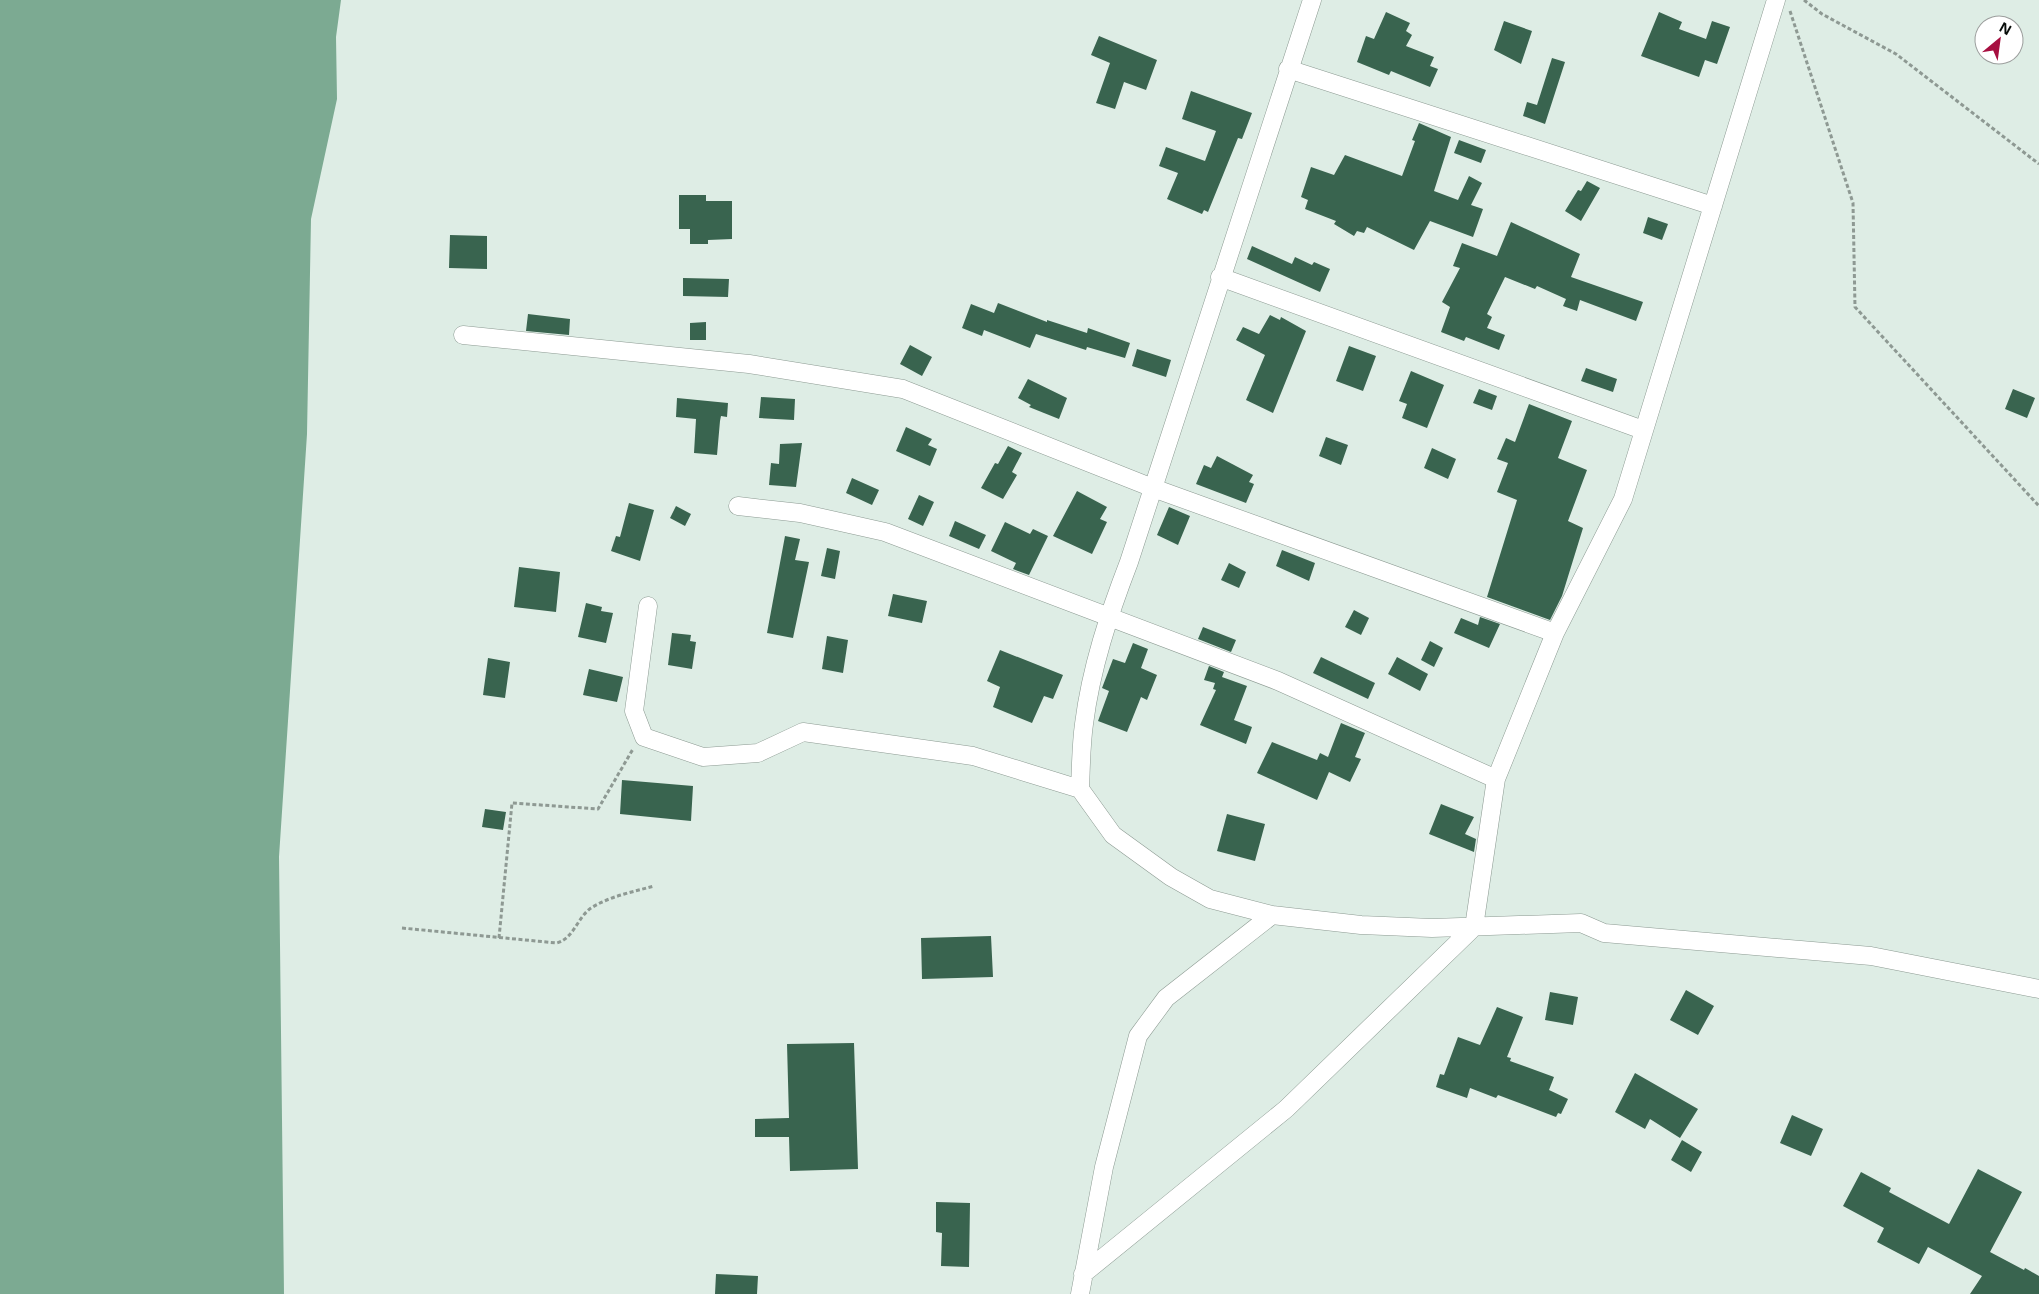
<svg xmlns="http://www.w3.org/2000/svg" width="2039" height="1294" viewBox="0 0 2039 1294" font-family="'Open Sans',sans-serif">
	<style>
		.water { fill: #7caa92 }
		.building { fill: #39644f }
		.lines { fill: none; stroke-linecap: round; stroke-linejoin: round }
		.minor-casing { stroke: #8c9a92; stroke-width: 19 }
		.path { stroke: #8e9993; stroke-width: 3; stroke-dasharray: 4 2.5; stroke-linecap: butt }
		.minor { stroke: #fff; stroke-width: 18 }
	</style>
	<rect width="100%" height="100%" fill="#deede5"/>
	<path class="water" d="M0,0H341L336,37L337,99L311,219L307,434L279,857L284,1294H0Z"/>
	<path class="building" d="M1386,12L1410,23L1406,31L1412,35L1406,46L1434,57L1430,66L1438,69L1430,87L1391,71L1389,75L1357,62L1366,36L1374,39Z
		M1659,12L1682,22L1679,29L1706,39L1712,21L1730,27L1717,64L1705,60L1699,77L1641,56Z
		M1504,21L1532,31L1521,64L1494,50Z
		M1099,36L1157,60L1146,90L1124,82L1115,109L1096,103L1110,63L1091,55Z
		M1552,58L1565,62L1545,124L1523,116L1527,102L1537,105Z
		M1191,91L1252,113L1242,139L1238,138L1208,212L1204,210L1202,214L1167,199L1178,173L1159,166L1166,147L1205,161L1216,131L1182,119Z
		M1419,123L1451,137L1434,191L1458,200L1469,176L1482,183L1471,205L1483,209L1473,237L1430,221L1414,250L1367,227L1364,233L1357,231L1354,236L1334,224L1336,221L1305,209L1308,200L1301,197L1311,167L1334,175L1345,155L1402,176L1415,141L1412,140Z
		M1459,140L1486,150L1481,163L1454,153Z
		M1587,181L1600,188L1581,221L1565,211L1578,190L1581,191Z
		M679,195H706V201H732V239L708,240V244H690V229H679Z
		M1648,217L1668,224L1662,240L1643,233Z
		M1511,222L1580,254L1571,277L1643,302L1636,321L1580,300L1577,311L1563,306L1566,299L1537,286L1535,289L1505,277L1487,314L1492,317L1487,328L1505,335L1499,350L1466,337L1464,341L1441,332L1450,307L1442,302L1460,268L1453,266L1462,243L1497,256Z
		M450,235L487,236V269L449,268Z
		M1252,246L1292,264L1295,257L1312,265L1314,262L1330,269L1320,292L1247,259Z
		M683,278L729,279L728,297L683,296Z
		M998,303L1047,322V320L1087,333L1088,328L1130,343L1125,358L1087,347L1086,350L1036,334L1030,348L984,330L982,336L962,328L971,304L994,313Z
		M528,314L570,319L569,335L526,331Z
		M1270,315L1280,320L1281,317L1306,331L1273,413L1246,400L1265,355L1236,340L1243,327L1259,334Z
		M706,322V340H690V323Z
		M910,345L932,357L922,376L900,364Z
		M1349,346L1376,356L1363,391L1336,381Z
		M1137,349L1171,360L1166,377L1132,366Z
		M1586,368L1617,379L1613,392L1581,381Z
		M1411,371L1444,385L1427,428L1402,418L1407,404L1399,401Z
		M1028,379L1067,398L1059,419L1029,407L1031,405L1018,398Z
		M1479,389L1497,396L1492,410L1473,403Z
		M2013,389L2035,398L2027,418L2005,409Z
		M761,397L795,399L794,420L759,418Z
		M677,398L728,403L727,417L721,416L720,421L717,455L694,453L696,419L676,417Z
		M1529,404L1572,421L1558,458L1587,470L1568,521L1583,528L1562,596L1550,620L1487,597L1517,500L1497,492L1508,463L1497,459L1506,438L1515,442Z
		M906,427L932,439L928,445L937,449L930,466L896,451Z
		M1326,437L1348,445L1341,465L1319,456Z
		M802,443L796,487L769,485L771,463L779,464L780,444Z
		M1008,446L1022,453L1012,472L1017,475L1003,499L981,488L995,463L998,464Z
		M1432,448L1456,459L1448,479L1424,468Z
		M1217,456L1253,475L1249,482L1254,484L1246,503L1196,484L1204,465L1211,468Z
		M852,478L879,490L872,505L846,493Z
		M1077,491L1107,507L1100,519L1107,522L1092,554L1053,536Z
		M919,495L934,502L923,526L908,519Z
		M629,503L654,510L640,561L611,551L616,536L620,537Z
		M676,506L691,514L685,526L670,518Z
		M1169,507L1190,516L1178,545L1157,535Z
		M955,521L986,535L979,549L949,536Z
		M1005,522L1030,534L1033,529L1048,536L1029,575L1013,569L1016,563L991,551Z
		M785,536L800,539L795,560L809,562L793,638L767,633Z
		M827,548L840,551L835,579L821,576Z
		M1282,550L1315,563L1309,581L1276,566Z
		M1229,563L1246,572L1239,588L1221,580Z
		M519,567L560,572L556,612L514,607Z
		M893,594L927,601L922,623L888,616Z
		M586,603L602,607L601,611L613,613L606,643L578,637Z
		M1354,610L1369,618L1361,635L1345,627Z
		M1480,617L1500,624L1489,648L1454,633L1461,618L1478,625Z
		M1203,627L1236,640L1231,652L1198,639Z
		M672,633L691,635L690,641L696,642L692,669L668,665Z
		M827,636L848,640L843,673L822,669Z
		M1430,641L1443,648L1434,667L1421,660Z
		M1133,643L1148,649L1141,668L1157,675L1147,700L1141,697L1127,732L1098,721L1109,691L1102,688L1113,659L1125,663Z
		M1000,650L1063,675L1053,699L1044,696L1032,723L993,707L1000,687L987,681Z
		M1321,657L1375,683L1368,699L1313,673Z
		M1397,657L1428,674L1420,691L1388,674Z
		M488,658L510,662L505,698L483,695Z
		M1209,666L1224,672L1222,677L1247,686L1234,720L1252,727L1246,744L1200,725L1216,690L1213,689L1215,683L1204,680Z
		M589,669L623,677L617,702L583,695Z
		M1341,723L1365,733L1355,757L1361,759L1350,782L1329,772L1317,800L1257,773L1272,742L1317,760L1320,753L1328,757Z
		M622,780L693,786L691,821L620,814Z
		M1441,804L1474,817L1465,834L1476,839L1474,852L1429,834Z
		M485,809L506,812L503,830L482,827Z
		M1227,814L1265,824L1255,861L1217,851Z
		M991,936L993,977L922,979L921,938Z
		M1686,990L1714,1006L1698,1035L1670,1020Z
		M1550,992L1578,997L1573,1025L1545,1020Z
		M1497,1007L1523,1017L1507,1057L1511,1058L1510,1061L1554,1077L1549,1090L1568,1099L1561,1114L1558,1113L1556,1117L1498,1095L1496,1098L1470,1088L1467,1098L1436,1087L1440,1074L1444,1075L1458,1037L1480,1045Z
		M854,1043L858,1169L790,1171L789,1137H755V1119L789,1118L787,1044Z
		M1635,1073L1698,1109L1680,1138L1650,1119L1645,1129L1615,1112Z
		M1792,1115L1823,1129L1811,1156L1780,1143Z
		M1682,1140L1702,1152L1691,1172L1671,1160Z
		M1978,1169L2022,1192L1990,1252L2024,1270L2025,1268L2039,1276V1294H1970L1982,1276L1928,1247L1919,1264L1877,1242L1884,1228L1843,1206L1861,1172L1891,1188L1889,1192L1949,1224Z
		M936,1202L970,1203L969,1267L941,1266L942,1233L936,1232Z
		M716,1274L758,1276L757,1294H715Z"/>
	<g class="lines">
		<g class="minor-casing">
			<path id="minor" d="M1288,69L1713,206
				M1220,277L1643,430
				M463,335L749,364L903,389L1153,488L1555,633
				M738,506L800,513L885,532L1278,681L1496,779
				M648,606L634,711L644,737L703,757L758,753L803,732L973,756L1080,789L1113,835L1171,877L1210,899L1272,915L1361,925L1432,928L1581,923L1604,933L1871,956L2039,989
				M1080,789C1081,767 1081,745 1084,724C1091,668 1109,614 1129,562L1312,0
				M1083,1274L1286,1109L1474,927L1496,779L1555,633L1623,499L1776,0
				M1080,1294L1104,1167L1138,1036L1166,998L1272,915"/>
		</g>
		<path class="path" d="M1804,0L1822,14L1896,54L2039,164
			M1790,11L1853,203L1855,307L2039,506
			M402,928L557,943C574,938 577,918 591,908C610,896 633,892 654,886
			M499,938L512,803L598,809L633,749"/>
		<use href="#minor" class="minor"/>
	</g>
	<g transform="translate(1999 40) rotate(29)"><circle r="24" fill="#ffffff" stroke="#9c9e9d"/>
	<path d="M0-4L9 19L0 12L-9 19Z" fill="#a70f40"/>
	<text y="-8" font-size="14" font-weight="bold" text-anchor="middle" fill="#080d0a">N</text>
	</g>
</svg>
